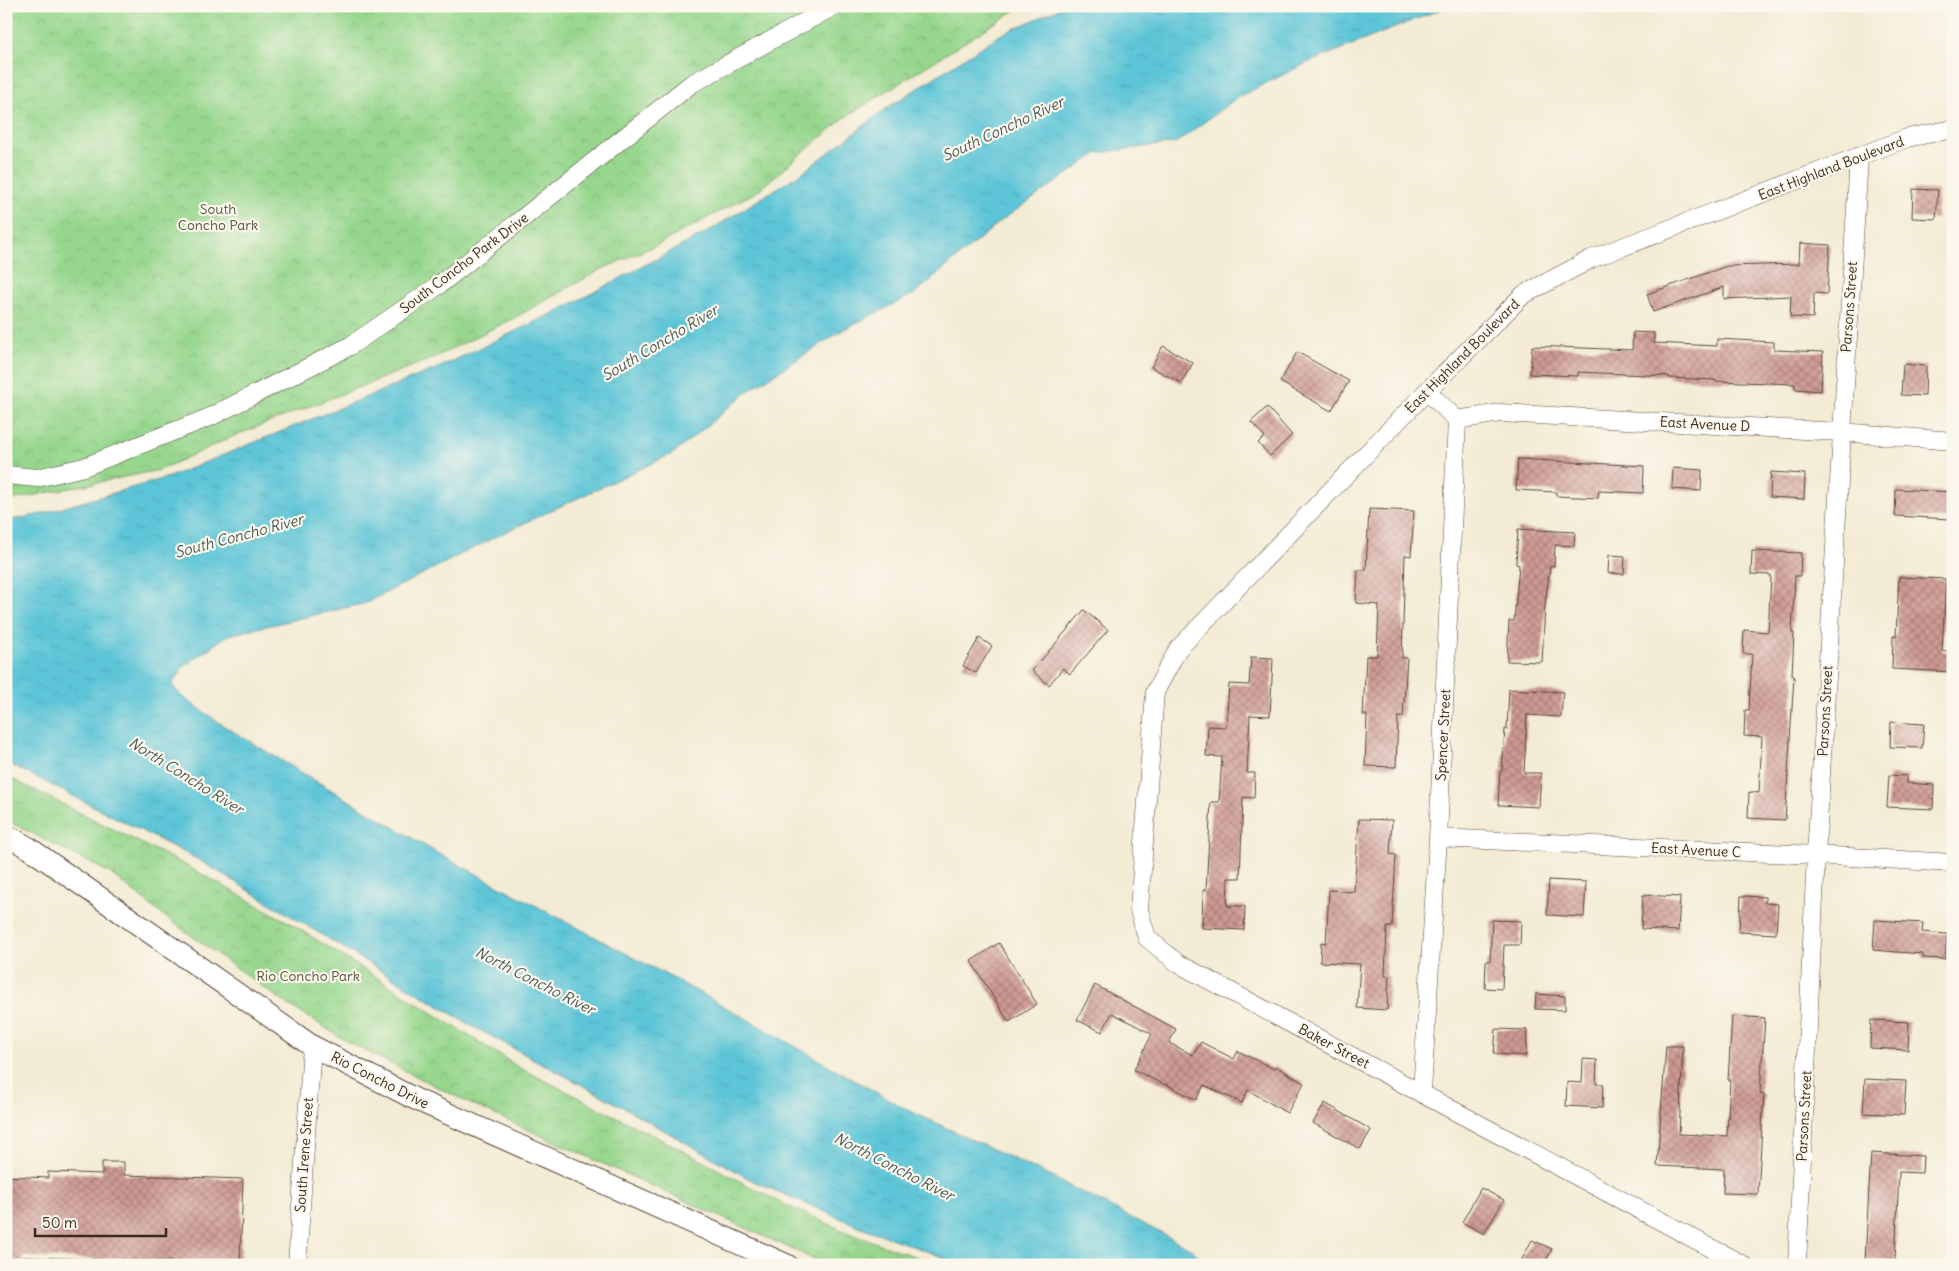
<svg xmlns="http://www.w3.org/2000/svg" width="1959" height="1271" viewBox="0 0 1959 1271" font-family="Delius,sans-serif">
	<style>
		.park { fill: url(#park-crowns); stroke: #688056 }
		.water { fill: url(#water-ripples); stroke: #4b787a }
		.building { fill: url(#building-cross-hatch) }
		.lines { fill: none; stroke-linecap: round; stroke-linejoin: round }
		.minor-casing { stroke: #574739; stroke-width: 19 }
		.tertiary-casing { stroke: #574739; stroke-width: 23 }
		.minor { stroke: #fff; stroke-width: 18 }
		.tertiary { stroke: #fff; stroke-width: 21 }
		.labels { text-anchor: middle; stroke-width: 4.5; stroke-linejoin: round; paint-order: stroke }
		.street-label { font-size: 14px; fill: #3b2a1e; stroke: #fbf7ec }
		.park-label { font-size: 14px; fill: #52553a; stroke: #fbf7ec }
		.water-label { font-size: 15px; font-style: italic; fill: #455856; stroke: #fbf7ec }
	</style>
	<defs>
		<pattern id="park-crowns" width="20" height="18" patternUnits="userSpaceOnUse" patternTransform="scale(1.25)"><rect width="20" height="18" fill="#96d78d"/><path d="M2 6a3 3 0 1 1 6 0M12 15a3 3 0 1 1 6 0" fill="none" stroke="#82b979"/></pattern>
		<pattern id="water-ripples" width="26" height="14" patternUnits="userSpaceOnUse" patternTransform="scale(1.25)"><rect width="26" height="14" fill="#5bc5d7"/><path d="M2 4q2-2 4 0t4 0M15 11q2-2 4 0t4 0" fill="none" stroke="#50a9b8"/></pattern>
		<pattern id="building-cross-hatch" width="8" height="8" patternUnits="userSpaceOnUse" patternTransform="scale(1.25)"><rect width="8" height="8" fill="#cf9a94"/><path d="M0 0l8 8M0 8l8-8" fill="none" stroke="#a97e78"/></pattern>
	</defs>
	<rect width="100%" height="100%" fill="#fbf7ec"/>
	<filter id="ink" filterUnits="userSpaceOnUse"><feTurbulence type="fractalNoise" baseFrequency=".02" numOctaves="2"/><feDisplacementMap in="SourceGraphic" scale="10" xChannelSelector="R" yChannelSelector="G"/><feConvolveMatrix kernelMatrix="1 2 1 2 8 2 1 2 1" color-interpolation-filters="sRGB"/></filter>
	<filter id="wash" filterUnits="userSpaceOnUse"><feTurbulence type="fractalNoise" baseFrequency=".0096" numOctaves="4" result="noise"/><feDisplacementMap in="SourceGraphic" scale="20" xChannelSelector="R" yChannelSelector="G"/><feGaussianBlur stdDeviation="1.12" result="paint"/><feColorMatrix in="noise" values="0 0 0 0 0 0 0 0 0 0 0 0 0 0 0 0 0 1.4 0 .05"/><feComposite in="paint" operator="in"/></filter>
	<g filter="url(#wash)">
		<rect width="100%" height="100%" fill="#f3ebd4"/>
		<path class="park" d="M6,6H1022L844,118L756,192L659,244L602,269L514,318L431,359L234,436L159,470L6,501Z
			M6,776L187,866L290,923L520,1068L676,1147L781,1203L849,1233L939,1265H827L471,1104L348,1042L284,1002L160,913L110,873L6,820Z"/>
		<path class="water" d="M1065,6H1449L1307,63L1238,97L1176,143L1098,153L1002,220L914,294L846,328L751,389L674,453L501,534L366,603L228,635L183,667L172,685L181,696L224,726L437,853L706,996L904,1108L1054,1178L1190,1248L1208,1265H964L861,1227L753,1181L623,1107L472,1026L199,860L6,762V521L41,514L169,477L440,367L560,310L704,234L803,172L890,106L1000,35Z"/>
		<g id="blocks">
			<path class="building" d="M1913,189L1938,190L1936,219L1912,218Z
				M1800,243L1830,245L1827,294L1814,293L1813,318L1790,317L1791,296L1724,299V287L1653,312L1647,294L1727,266L1799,264Z
				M1633,332L1654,333V343L1717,346V339L1774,342V350L1823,352L1821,391L1795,389V384L1715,381V380L1669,378V376L1578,372V376L1530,374L1532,346L1632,350Z
				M1163,346L1193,363L1181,383L1151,367Z
				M1297,352L1349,381L1331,411L1280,382Z
				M1903,364L1926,366L1925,396L1901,395Z
				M1267,407L1292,435L1270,456L1258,443L1265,437L1251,422Z
				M1518,459L1644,466L1643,493L1599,491L1598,498L1556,496V492L1516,490Z
				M1673,468L1702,470L1701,491L1672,489Z
				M1771,472L1805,474L1804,499L1770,497Z
				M1896,489L1952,492L1950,519L1895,516Z
				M1369,509L1414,511L1411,556L1405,555L1402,658H1407L1403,717H1398L1396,767L1365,766L1367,715H1363L1366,656H1377L1379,605L1356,603L1358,570H1366Z
				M1518,529L1575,532L1574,546L1555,545L1554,566H1550L1545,605L1542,662L1507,661L1509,621H1514L1519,565L1516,564Z
				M1752,551L1801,553L1800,576H1795L1792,633H1794L1792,675L1794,676L1785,820L1748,818L1749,792L1759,793L1762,737L1744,736L1745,710H1749L1752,654H1743L1744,630L1768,632L1771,575L1751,574Z
				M1609,555L1625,556L1624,574L1608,573Z
				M1899,577L1946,579L1942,651L1953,652V672L1892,669L1893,636H1896Z
				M1084,610L1108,630L1070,674L1063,668L1049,685L1032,671Z
				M979,638L992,646L976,673L963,666Z
				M1251,657L1273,658L1270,716L1250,715L1247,773H1255L1254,798L1243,797L1240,878H1228L1227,906H1245L1244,930L1202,928L1203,890H1206L1211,802H1219L1222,757L1206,756L1208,726L1226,727L1229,684L1249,685Z
				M1509,689L1563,692L1561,717L1527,715L1524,773H1541L1539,807L1498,805L1500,771H1502L1505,729H1507Z
				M1891,722L1924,724L1922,748L1890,747Z
				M1889,775L1907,776V783L1934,785L1933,809L1887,807Z
				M1359,819L1392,820L1390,854L1396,855L1392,927H1387L1385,976H1389L1387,1010L1357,1008L1360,964L1320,962L1321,942L1326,943L1329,890L1354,892Z
				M1549,880L1586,882L1584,917L1547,915Z
				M1643,895L1680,897L1678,931L1641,929Z
				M1741,896L1765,897V903L1778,904L1776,934L1739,932Z
				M1492,920L1521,921L1520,945H1504L1502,989L1485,988L1486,961H1490Z
				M1875,920L1923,923L1922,932L1947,934L1945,959L1923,958V954L1873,950Z
				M999,943L1037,1004L1009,1022L971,961Z
				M1095,985L1176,1029L1169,1043L1193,1055L1201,1042L1234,1059L1238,1051L1274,1069L1275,1066L1304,1083L1287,1113L1248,1090L1242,1103L1204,1085L1196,1100L1166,1084L1165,1085L1134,1070L1152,1034L1112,1013L1102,1032L1077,1020Z
				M1536,994L1565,996V1010L1535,1009Z
				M1732,1016L1765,1018L1760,1093L1764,1094L1758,1194L1723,1193L1724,1169L1657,1166L1666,1046H1683L1679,1134L1727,1136L1730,1080H1728Z
				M1871,1020L1909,1022L1908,1050L1870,1048Z
				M1496,1029L1527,1030L1526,1056L1494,1054Z
				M1583,1059L1597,1060L1596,1084H1603L1602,1108L1566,1106L1567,1082L1582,1083Z
				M1865,1079L1906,1081L1904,1115L1863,1113Z
				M1325,1103L1371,1130L1360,1149L1313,1123Z
				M1871,1153L1923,1156L1922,1173L1899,1172L1895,1261L1865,1260Z
				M102,1162H124V1175L243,1179L240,1265H193V1262L23,1257V1265H6V1176L48,1178V1172L102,1174Z
				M1481,1188L1504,1200L1484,1234L1462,1222Z
				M1532,1240L1552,1249L1544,1265H1519Z"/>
		</g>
	</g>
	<g filter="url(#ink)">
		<use href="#blocks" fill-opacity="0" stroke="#574739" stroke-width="1"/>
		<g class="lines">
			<g class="minor-casing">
				<path id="minor" d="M1457,420L1500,413L1841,432L1953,441
					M6,475L37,478L84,467L210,417L350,346L439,285L691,84L834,6
					M1438,838L1816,855L1953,863
					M1422,1092L1438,838L1457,420L1427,391
					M297,1265L312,1046
					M1743,1265L1179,964L1147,938L1139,910L1155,692L1178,649L1427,391L1523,295L1591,259L1907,138L1953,129
					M1797,1265L1816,855L1859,158"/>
			</g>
			<g class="tertiary-casing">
				<path id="tertiary" d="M6,835L29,848L312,1046L415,1099L787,1265"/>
			</g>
			<use href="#minor" class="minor"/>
			<use href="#tertiary" class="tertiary"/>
		</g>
	</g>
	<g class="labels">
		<g class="street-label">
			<text transform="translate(1831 168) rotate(-21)" y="5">East Highland Boulevard</text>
			<text transform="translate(464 263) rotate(-37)" y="5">South Concho Park Drive</text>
			<text transform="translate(1849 307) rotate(-86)" y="5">Parsons Street</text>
			<text transform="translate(1462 356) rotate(-45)" y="5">East Highland Boulevard</text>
			<text transform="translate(1705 424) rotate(3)" y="5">East Avenue D</text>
			<text transform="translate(1825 711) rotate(-87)" y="5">Parsons Street</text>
			<text transform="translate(1443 735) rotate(-87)" y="5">Spencer Street</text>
			<text transform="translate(1696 850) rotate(3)" y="5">East Avenue C</text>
			<text transform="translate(1334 1046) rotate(28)" y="5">Baker Street</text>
			<text transform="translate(380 1080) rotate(27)" y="5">Rio Concho Drive</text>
			<text transform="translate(1804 1116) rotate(-87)" y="5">Parsons Street</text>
			<text transform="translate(304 1155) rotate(-86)" y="5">South Irene Street</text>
		</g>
		<g class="park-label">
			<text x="218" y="214">South<tspan x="218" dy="16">Concho Park</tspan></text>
			<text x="308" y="981">Rio Concho Park</text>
		</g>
		<g class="water-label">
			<text transform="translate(1003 129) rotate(-25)" y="5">South Concho River</text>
			<text transform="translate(660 343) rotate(-31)" y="5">South Concho River</text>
			<text transform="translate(239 536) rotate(-15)" y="5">South Concho River</text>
			<text transform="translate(186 776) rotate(32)" y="5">North Concho River</text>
			<text transform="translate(535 981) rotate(27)" y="5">North Concho River</text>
			<text transform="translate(894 1167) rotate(27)" y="5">North Concho River</text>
		</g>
	</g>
	<rect width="1959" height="1271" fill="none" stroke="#fbf7ec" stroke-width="25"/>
	<path d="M35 1228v8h131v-8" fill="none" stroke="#3b2a1e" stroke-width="2.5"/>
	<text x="42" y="1228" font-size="15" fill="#3b2a1e" stroke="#fbf7ec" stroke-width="4" paint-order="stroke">50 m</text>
</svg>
